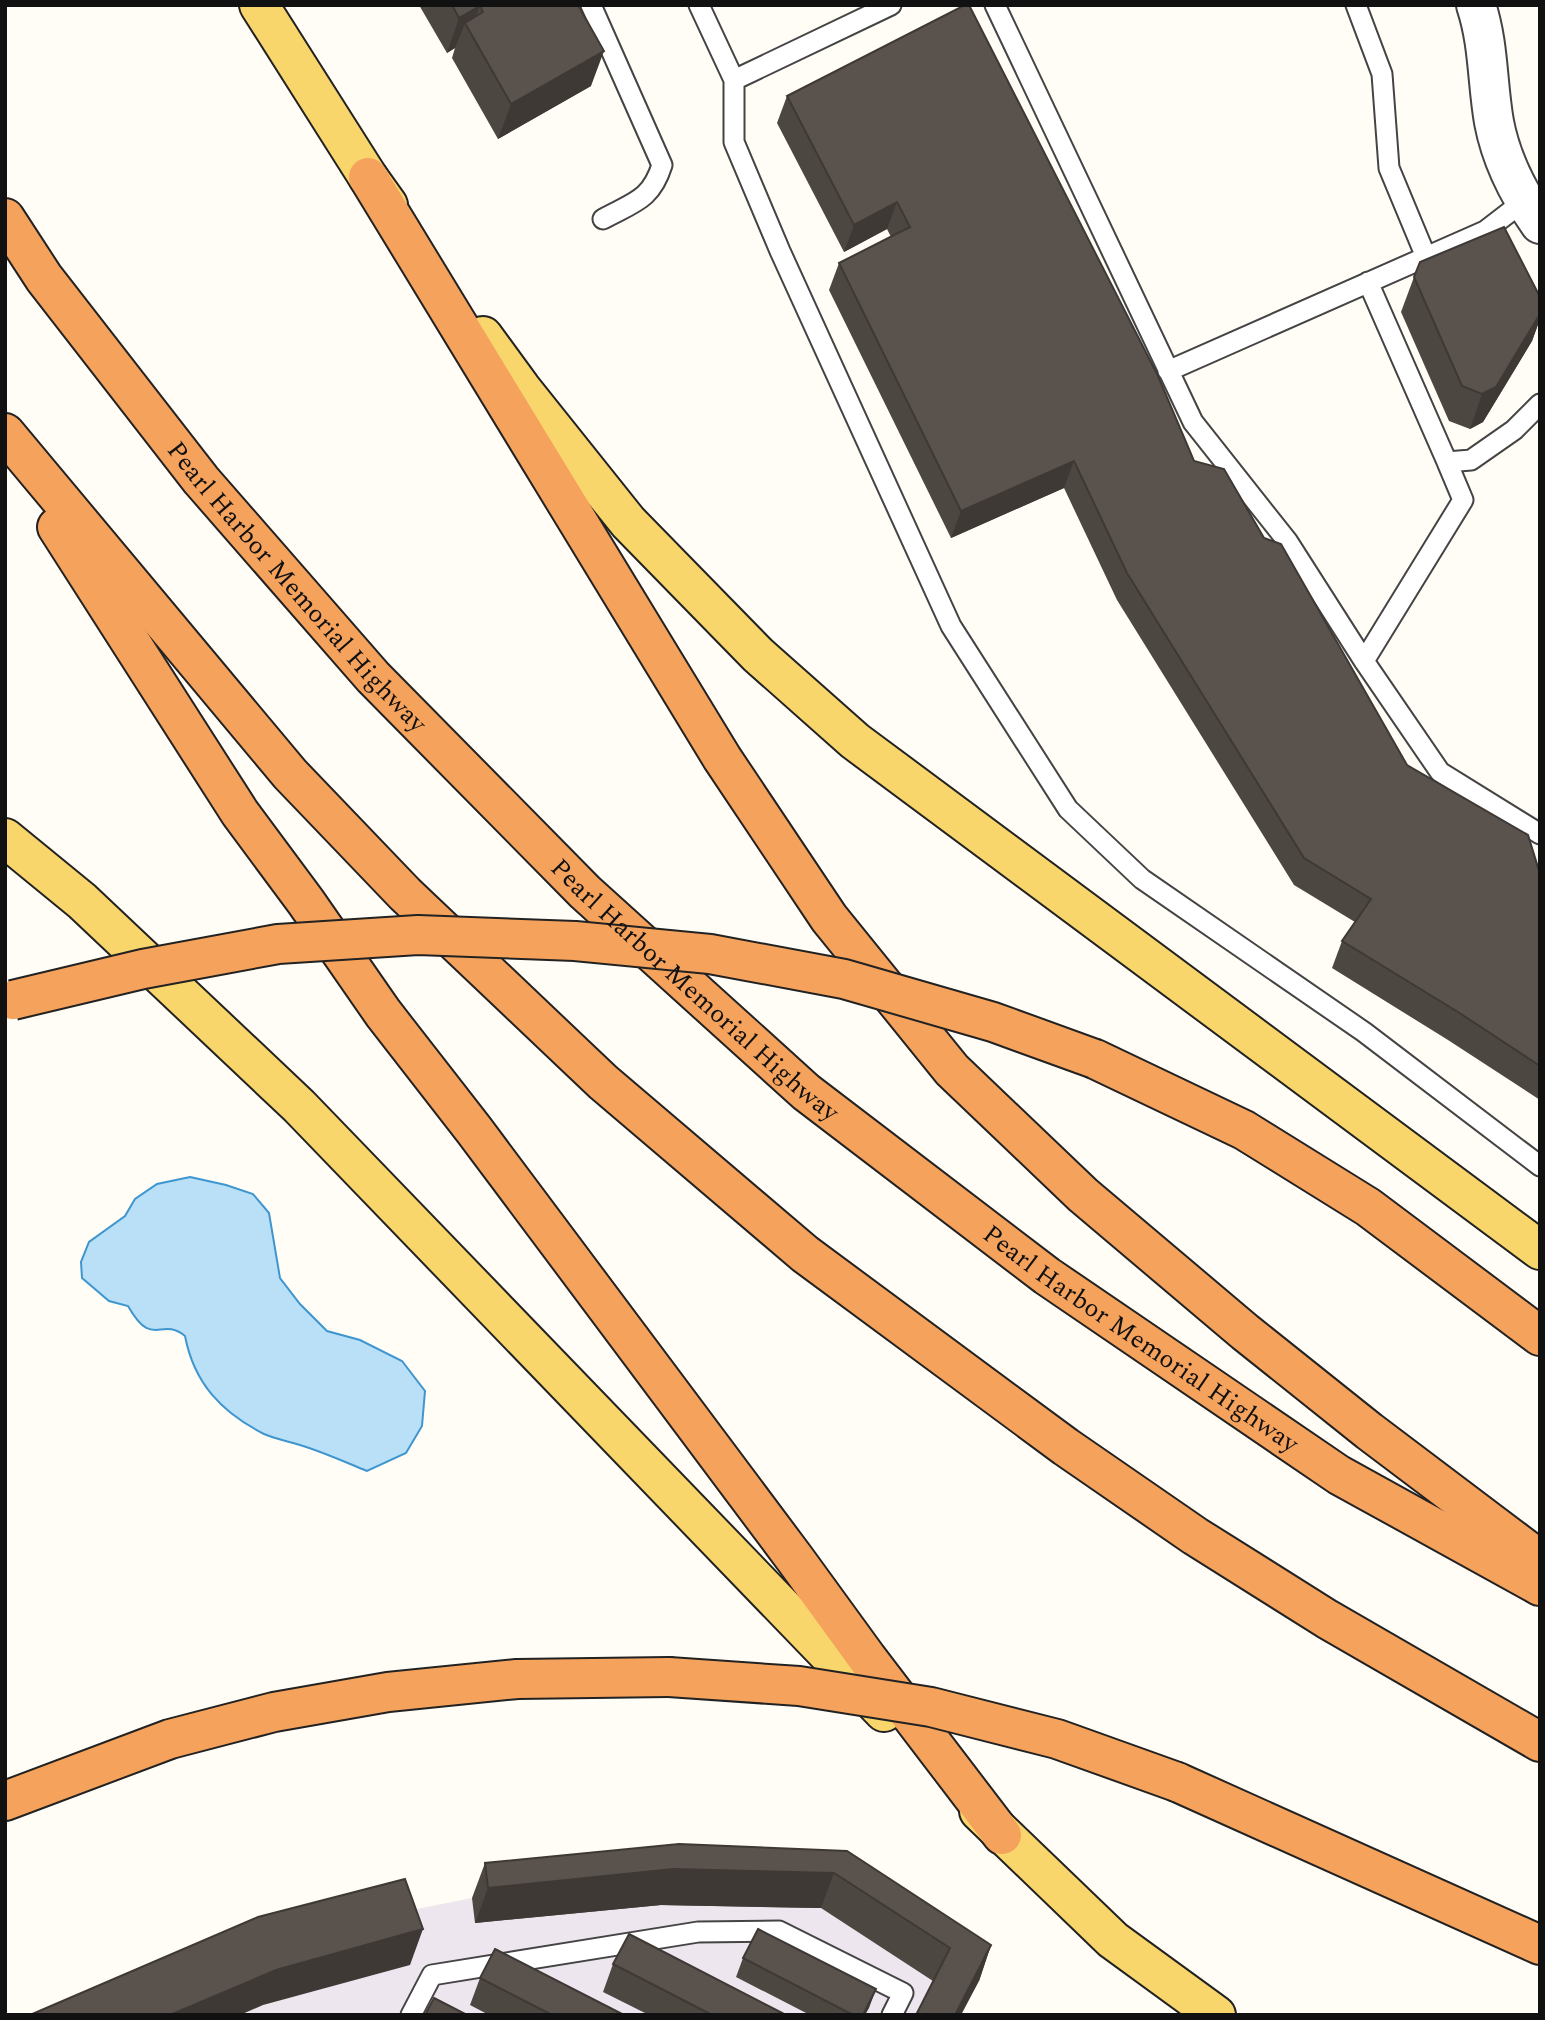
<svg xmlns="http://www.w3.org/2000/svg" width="1545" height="2020" viewBox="0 0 1545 2020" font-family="Spectral,serif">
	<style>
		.industrial { fill: #eee6ef }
		.water { fill: #b9e0f7; stroke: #3f96cf; stroke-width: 2 }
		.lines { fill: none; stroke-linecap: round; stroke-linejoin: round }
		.service-casing { stroke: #444; stroke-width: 23 }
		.minor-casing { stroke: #444; stroke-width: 42 }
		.primary-casing { stroke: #222; stroke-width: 42 }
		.motorway-casing { stroke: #222; stroke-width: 42 }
		.service { stroke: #fff; stroke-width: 19 }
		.minor { stroke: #fff; stroke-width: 38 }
		.primary { stroke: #f9d66b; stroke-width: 38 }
		.motorway { stroke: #f5a25d; stroke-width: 38 }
		.motorway-bridge-casing { stroke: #222; stroke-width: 42; stroke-linecap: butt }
		.motorway-bridge { stroke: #f5a25d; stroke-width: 38 }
		.wall { fill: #4d4742 }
		.shaded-wall { fill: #3f3936 }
		.building { fill: #5a524d; stroke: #3f3936; stroke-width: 2 }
		.labels { text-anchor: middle; stroke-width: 7; stroke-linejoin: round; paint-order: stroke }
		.street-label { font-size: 26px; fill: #111; stroke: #fff }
	</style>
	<rect width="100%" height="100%" fill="#fffdf5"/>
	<path class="industrial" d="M834,1886L979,1981L961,2015H99L392,1914L472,1898Z"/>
	<path class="water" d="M190,1177L226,1185L253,1194L269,1213L280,1278L300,1304L327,1331L360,1340L402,1361L425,1391L422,1426L406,1453L367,1471C345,1462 323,1452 300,1445C288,1441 275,1439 264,1434C221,1412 194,1383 185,1336C160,1316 153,1350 128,1306L109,1301L82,1278L81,1262L89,1242L125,1216L135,1199L157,1184Z"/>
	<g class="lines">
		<g class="service-casing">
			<path id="service" d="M591,5L662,165C651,200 634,202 603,219
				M699,5L734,80
				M891,5L734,80V142L780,251L951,626L1068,809L1142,879L1364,1032L1540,1166
				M995,5L1193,422L1288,542L1364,661L1440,772L1540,834
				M1356,5L1382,74L1389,168L1426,257L1485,231L1524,201
				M1368,282L1447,462L1471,460L1514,430L1540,404
				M1168,371L1426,257
				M1364,661L1463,500L1447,462
				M411,2015L432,1975L698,1932L779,1931L903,1993L892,2015"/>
		</g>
		<g class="minor-casing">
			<path id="minor" d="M1476,5C1489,44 1487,82 1494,122C1501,159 1518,193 1540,224"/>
		</g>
		<g class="primary-casing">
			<path id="primary" d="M259,5L368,177L388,205
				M483,336L521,388L628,522L758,655L855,741L1540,1250
				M5,838L82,901L299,1106L884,1712
				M979,1811L1113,1940L1216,2015"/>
		</g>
		<g class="motorway-casing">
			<g id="motorway">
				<path d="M368,177L722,758L829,918L952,1070L1083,1195L1245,1332L1369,1431L1540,1560"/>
				<path id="s1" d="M5,218L44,278L201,480L373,677L585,892L806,1092L1047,1276L1339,1475L1540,1586"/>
				<path d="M5,433L290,774L405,894L603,1082L805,1254L1066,1447L1195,1536L1327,1619L1540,1742"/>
				<path d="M57,527L240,813L306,902L383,1013L474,1130L795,1559L867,1658L1002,1835"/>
				<path d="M1095,1059L1244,1130L1368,1207L1540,1336"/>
				<path d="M1177,1782L1540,1945"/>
				<path d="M5,1801L170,1739L274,1712L388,1692L517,1679L669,1677"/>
			</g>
		</g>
		<use href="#service" class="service"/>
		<use href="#minor" class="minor"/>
		<use href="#primary" class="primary"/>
		<use href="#motorway" class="motorway"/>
		<g class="motorway-bridge-casing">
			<path id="motorway-bridge" d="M13,1000L143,969L278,944L418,935L575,941L710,954L844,979L993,1022L1095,1059
				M669,1677L799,1686L931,1707L1057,1739L1177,1782"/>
		</g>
		<use href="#motorway-bridge" class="motorway-bridge"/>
	</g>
	<path class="wall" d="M419,5H578L591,86L498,139L452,58L455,48L447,53Z
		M787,96L1194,461L1264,538L1407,765L1540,874V1100L1448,1040L1332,968L1342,941L1355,922L1294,885L1117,600L1064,488L951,538L829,290L839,263L891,237L887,229L844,252L777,123Z
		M1414,277L1540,297V319L1532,341L1483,422L1470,429L1449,421L1401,312Z
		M847,1851L991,1945L979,1981H933L821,1908L661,1905L475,1923L472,1898L485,1863Z
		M743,1958L876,1989L865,2015H810L736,1977Z
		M613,1964L786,2015H649L603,1992Z
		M480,1978L624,2015H489L470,2005Z"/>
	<path class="shaded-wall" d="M480,6L470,33L465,23L455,48L447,53L459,18Z
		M604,51L591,86L498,139L511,104Z
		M897,202L887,229L844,252L854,225Z
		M1540,314V319L1532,341L1483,422L1470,429L1482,394Z
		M1074,461L1064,488L951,538L961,511Z
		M673,1869L834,1873L821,1908L661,1905L475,1923L488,1888Z
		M423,1929L410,1965L263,2005L240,2015H170L276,1970Z
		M991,1945L979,1981L961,2015H955Z
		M876,1989L869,2008L865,2015H863Z"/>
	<path class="building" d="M452,5H578L604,51L511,104L465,23L483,12L480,6L459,18Z
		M965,5H969L1158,376L1194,461L1224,469L1264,538L1281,544L1407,765L1528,835L1540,874V1066L1458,1012L1342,941L1371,899L1304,858L1127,573L1074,461L961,511L839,263L910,227L897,202L854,225L787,96Z
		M1504,227L1540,297V314L1496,387L1482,394L1462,386L1414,277L1420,262Z
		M679,1844L847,1851L991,1945L955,2015H916L950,1948L834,1873L673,1869L488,1888L485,1863Z
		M405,1879L423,1929L276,1970L170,2015H30L258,1917Z
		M758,1929L876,1989L863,2015H853L743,1958Z
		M629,1934L786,2015H712L613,1964Z
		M495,1949L624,2015H552L480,1978Z
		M434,1998L467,2015H425Z"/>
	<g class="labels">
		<g class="street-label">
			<text dy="9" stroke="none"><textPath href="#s1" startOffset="471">Pearl Harbor Memorial Highway</textPath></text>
			<text dy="9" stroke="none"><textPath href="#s1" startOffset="1038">Pearl Harbor Memorial Highway</textPath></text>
			<text dy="9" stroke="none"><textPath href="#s1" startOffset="1605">Pearl Harbor Memorial Highway</textPath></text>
		</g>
	</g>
	<rect width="1545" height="2020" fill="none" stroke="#111111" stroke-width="14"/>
</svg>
